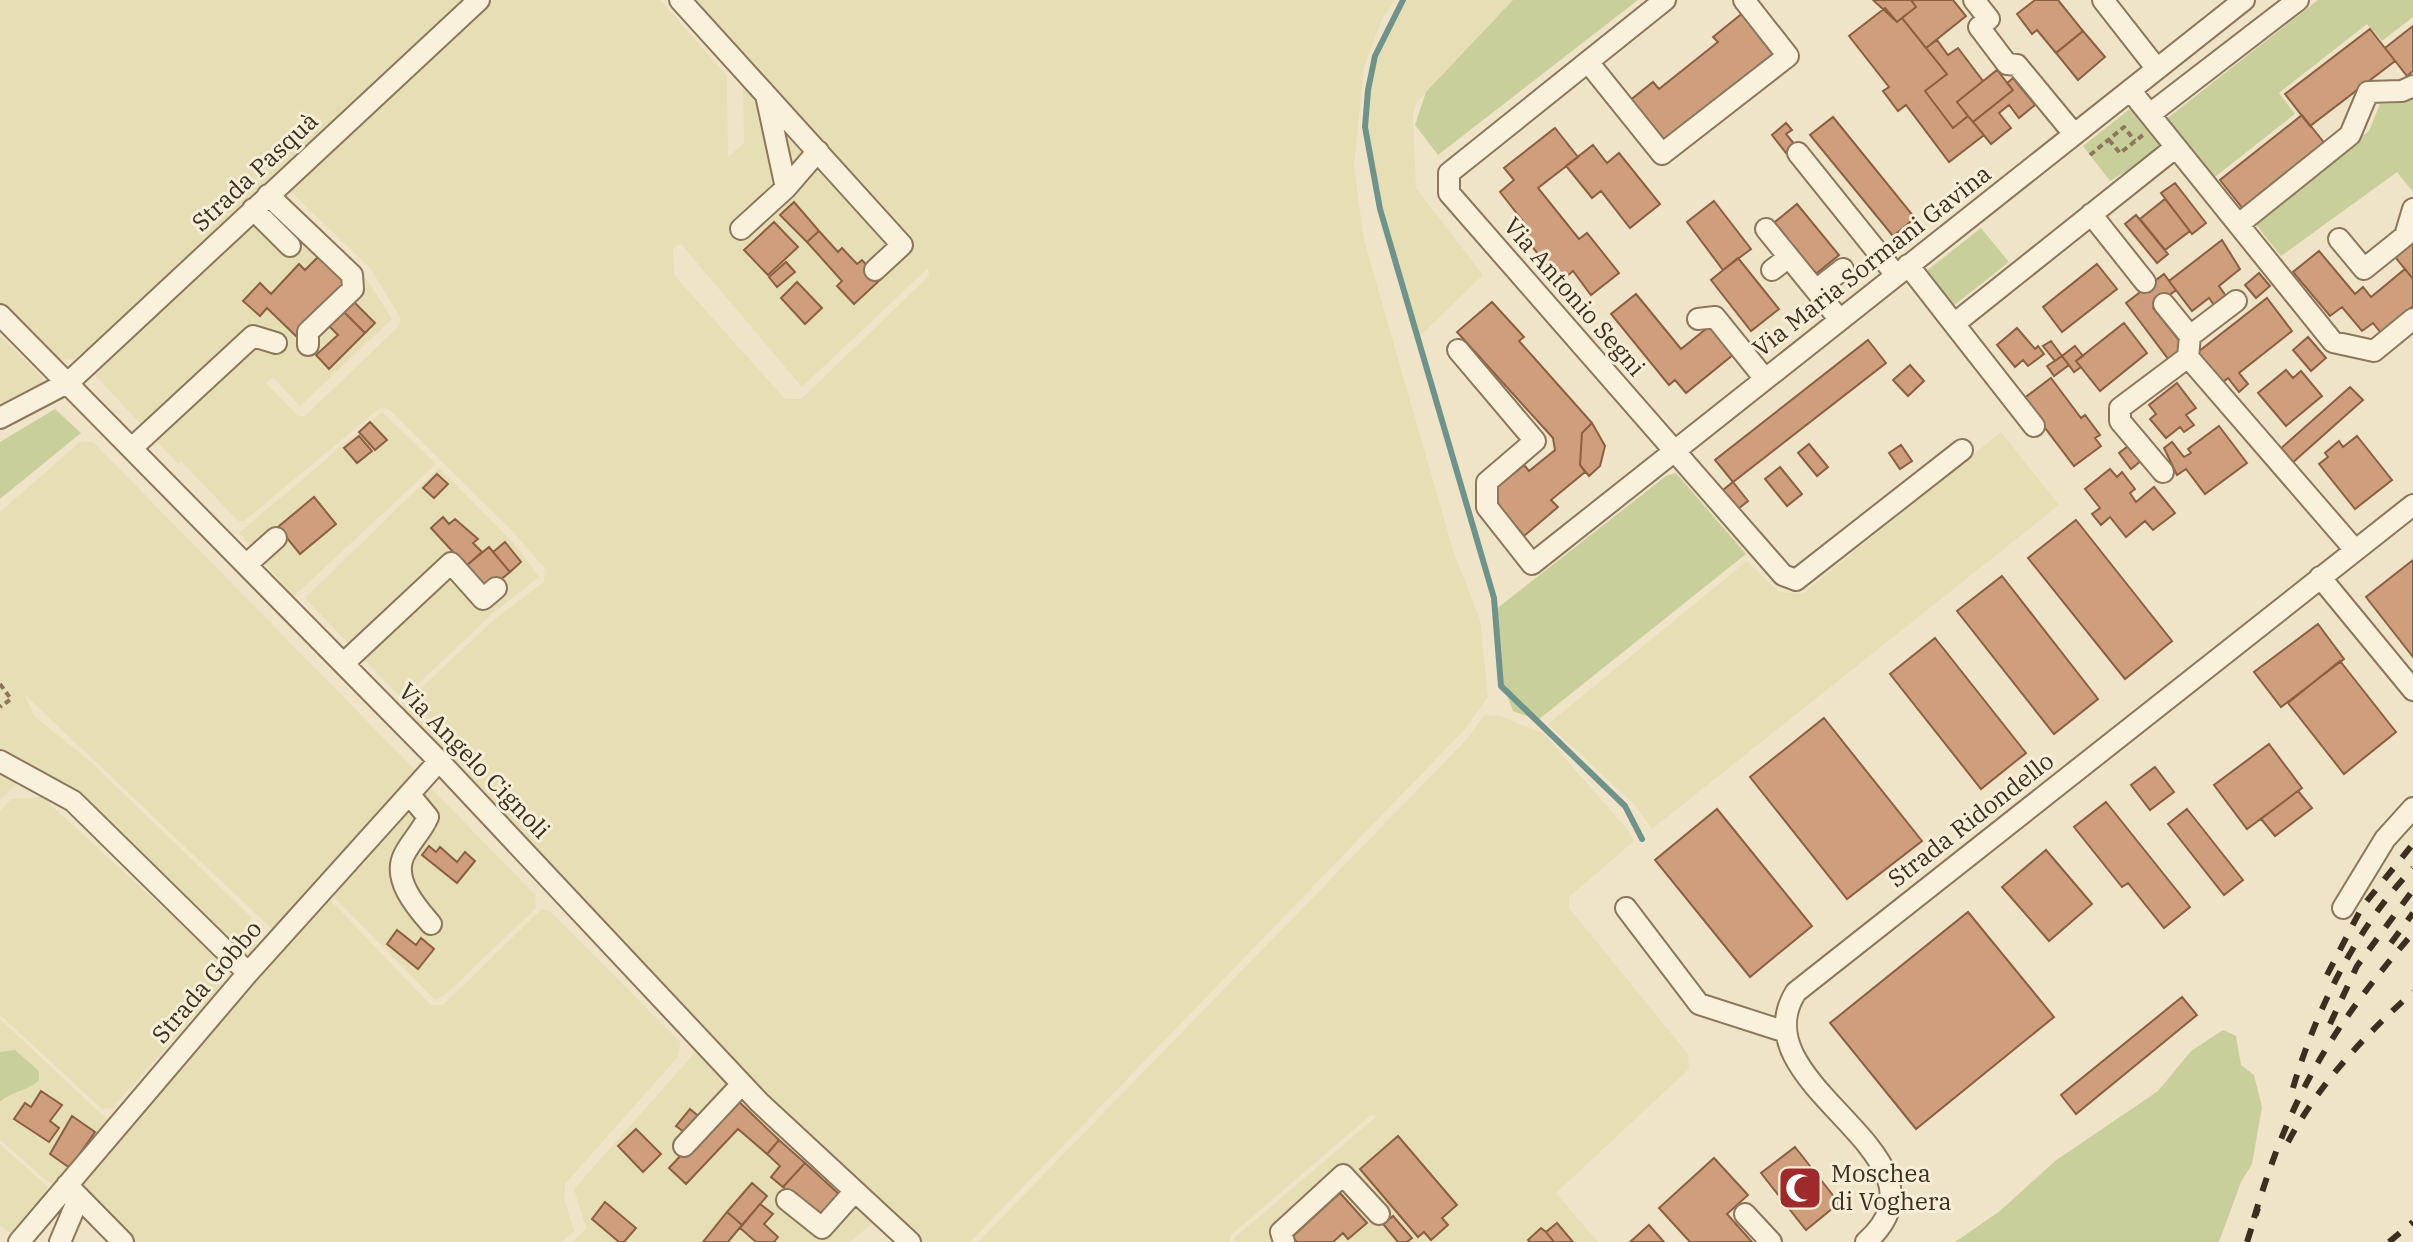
<svg xmlns="http://www.w3.org/2000/svg" width="2413" height="1242" viewBox="0 0 2413 1242" font-family="'IBM Plex Serif',serif">
	<style>
		.farmland { fill: #e6deb5; fill-rule: evenodd }
		.green { fill: #c9cf9b }
		.lines { fill: none; stroke-linecap: round; stroke-linejoin: round }
		.stream { stroke: #6f938a; stroke-width: 6 }
		.building { fill: #cf9f7d; stroke: #8d5f41; stroke-width: 2 }
		.minor-casing { stroke: #8d765c; stroke-width: 24 }
		.path { stroke: #8d765c; stroke-width: 4; stroke-dasharray: 6 4; stroke-linecap: butt }
		.minor { stroke: #faf1dc; stroke-width: 20 }
		.rail { stroke: #3d2e20; stroke-width: 6; stroke-dasharray: 14 14; stroke-linecap: butt }
		.labels { text-anchor: middle; stroke-width: 6; stroke-linejoin: round; paint-order: stroke }
		.street-label { font-size: 24px; fill: #3d2e20; stroke: #f7eed8 }
		.poi-label { font-size: 24px; fill: #3d2e20; stroke: #f7eed8; text-anchor: start }
	</style>
	<rect width="100%" height="100%" fill="#f0e4c8"/>
	<path class="farmland" d="M0,0H463L109,331L74,359L63,360L50,355L0,306Z
		M492,0H660L727,76L728,157L744,143L743,73L690,0H1395L1382,19L1364,67L1354,167L1364,240L1453,550L1480,620L1488,697L1465,729L970,1242H920L846,1174L750,1082L403,715V705L496,618L544,582L545,569L515,534L389,409L380,408L244,521H238L181,461L178,464L93,373L286,195L364,275L392,319L300,406L273,377L266,383L298,416H305L399,326L401,319L371,269L290,191L292,184ZM681,244L802,387L928,268L929,276L801,399H785L674,275L673,248Z
		M1406,0H1513L1417,102L1413,114L1416,188L1483,275L1418,338L1376,194L1368,136L1369,94L1379,54Z
		M0,335L47,382L45,389L0,412Z
		M382,412L436,464L293,597L239,533Z
		M2001,432L2059,505L1652,829L1635,805L1548,724L1747,561L1779,592L1802,594Z
		M80,442H93L415,770L413,780L279,929L273,930L24,694L35,717L90,761L252,918L242,932L257,946L248,958L64,788L57,794L17,783L0,800V512Z
		M439,468L513,542L539,577L493,613L402,699L305,598Z
		M1484,715L1500,716L1544,734L1627,829L1634,841L1569,897V908L1688,1054L1689,1069L1556,1193L1598,1242H1236L1233,1239L1377,1116L1371,1115L1231,1235L1230,1242H978L1468,738Z
		M433,790L535,895L536,908L445,995L435,1000L333,896L331,886L418,791Z
		M42,797L229,968L216,992L112,1108L102,1109L0,1015V811L11,799Z
		M321,901H331L431,1005H443L542,909L550,911L681,1043L677,1058L565,1184L564,1198L574,1231L562,1242H130L76,1187Z
		M0,1019L112,1124L54,1187L0,1140Z
		M698,1049L734,1091L876,1220L850,1242H573L586,1228L574,1189Z
		M0,1144L47,1186V1193L15,1231L8,1232L0,1225Z"/>
	<path class="green" d="M1513,0H1638L1438,155L1415,125L1426,92Z
		M2318,0H2413V17L2382,41L2367,24L2279,93L2295,114L2211,180L2165,120Z
		M2413,98V192L2397,172L2281,256L2254,222L2369,131L2380,104L2406,103Z
		M2131,108L2164,148L2110,181L2083,146Z
		M1981,228L2009,262L1952,307L1925,272Z
		M55,409L81,433L0,499V442Z
		M1676,473L1746,554L1538,720L1513,711L1503,684L1495,610L1666,476Z
		M2223,1030L2236,1036L2241,1065L2254,1075L2262,1107L2252,1164L2241,1182L2219,1242H1955L2000,1211L2055,1161L2158,1091L2191,1051Z
		M15,1050L39,1071V1080C28,1091 12,1091 0,1102V1052Z"/>
	<g class="lines">
		<path class="stream" d="M1403,0L1375,56L1368,90L1365,127L1380,209L1494,598L1501,686L1625,806L1642,839"/>
	</g>
	<path class="building" d="M1873,0H1911L1916,7L1897,22Z
		M1911,0H1953L1966,16L1926,48L1902,18L1916,7Z
		M2035,0H2058L2083,31L2056,53L2037,30L2032,34L2017,14Z
		M1885,8L1897,22L1902,18L1947,74L1925,91L1953,128L1968,116L1984,135L1949,162L1906,105L1898,111L1883,91L1889,87L1849,36Z
		M1744,12L1776,53L1661,144L1628,102L1653,82L1659,89L1718,42L1713,37Z
		M2413,26V71L2407,76L2385,48Z
		M2370,29L2395,61L2310,126L2285,94Z
		M2083,31L2105,57L2078,80L2056,53Z
		M1937,40L1948,55L1958,48L1983,81L1957,102L1968,116L1953,128L1925,91L1947,74L1926,48Z
		M1997,70L2013,90L1973,122L1957,102Z
		M2013,78L2035,105L2019,118L2009,105L1999,113L2011,128L1991,144L1973,122L2013,90L2007,83Z
		M2302,115L2326,145L2244,210L2220,180Z
		M1833,117L1915,218L1893,236L1810,135Z
		M1786,123L1792,130L1786,134L1795,145L1786,153L1772,135Z
		M1555,128L1578,157L1538,188L1579,239L1587,233L1619,273L1591,295L1573,271L1560,282L1519,230L1526,225L1500,192L1514,180L1504,168Z
		M1593,145L1607,163L1619,153L1660,204L1630,228L1601,191L1592,198L1566,166Z
		M2175,183L2206,223L2192,234L2161,193Z
		M2165,199L2190,231L2165,250L2140,219Z
		M1714,201L1751,249L1723,270L1687,222Z
		M794,202L819,231L807,242L780,215Z
		M1797,204L1839,255L1811,278L1770,226Z
		M2136,215L2168,254L2157,263L2125,224Z
		M774,222L798,247L768,275L744,250Z
		M819,231L838,252L842,248L857,264L862,260L880,280L854,304L837,286L842,281L807,242Z
		M2222,240L2240,269L2219,286L2226,296L2214,305L2209,298L2192,311L2169,281Z
		M2413,242V279L2395,257Z
		M2319,251L2355,294L2363,287L2371,297L2405,269L2413,279V306L2381,333L2373,323L2362,331L2342,307L2330,316L2293,272Z
		M319,256L349,284L298,338L267,308L260,316L243,301L260,283L271,294L299,264L305,270Z
		M1738,258L1779,309L1751,331L1711,280Z
		M786,262L795,272L777,287L769,277Z
		M2097,264L2117,289L2062,332L2043,307Z
		M2259,273L2270,286L2256,298L2245,285Z
		M2164,274L2176,290L2153,308L2185,348L2169,360L2126,303Z
		M797,282L822,308L805,324L781,298Z
		M1636,294L1681,349L1711,325L1734,354L1686,393L1675,380L1669,385L1611,314Z
		M350,298L375,323L365,333L340,308Z
		M2267,298L2292,331L2239,373L2248,384L2239,392L2228,378L2222,383L2198,352Z
		M1492,302L1524,337L1519,341L1592,423L1582,433L1580,465L1585,472L1551,500L1558,507L1524,536L1489,494L1524,465L1529,471L1555,450L1553,438L1457,332Z
		M340,308L365,333L329,369L316,355L338,335L325,322Z
		M2124,323L2147,353L2100,391L2076,361Z
		M2017,328L2035,349L2038,346L2044,354L2028,366L2023,360L2015,367L1997,345Z
		M2308,337L2326,358L2311,371L2293,350Z
		M1868,340L1886,363L1733,482L1715,460Z
		M2051,341L2062,356L2055,361L2043,346Z
		M2075,346L2083,356L2076,361L2081,367L2074,372L2062,356Z
		M2062,356L2069,365L2054,376L2047,366Z
		M1910,365L1924,381L1908,396L1893,380Z
		M2286,370L2293,378L2301,371L2322,396L2286,426L2258,393Z
		M2051,378L2081,418L2085,415L2100,435L2095,438L2101,446L2074,466L2023,399Z
		M2177,383L2196,408L2186,415L2194,425L2184,432L2180,427L2166,438L2150,419L2156,414L2149,405Z
		M2350,387L2363,400L2291,464L2279,450Z
		M370,422L387,440L375,450L359,432Z
		M1592,423L1605,446L1600,466L1589,476L1580,465L1582,433Z
		M2219,426L2247,463L2205,494L2186,469L2177,475L2164,448L2172,442L2184,457L2191,453L2188,449Z
		M359,436L372,451L357,463L344,448Z
		M2357,436L2392,480L2355,509L2319,464L2328,457L2325,453L2339,441L2343,447Z
		M1809,444L1828,467L1817,476L1798,453Z
		M2131,444L2142,460L2131,469L2119,453Z
		M1901,445L1912,461L1900,469L1889,453Z
		M1780,467L1802,494L1787,506L1765,479Z
		M2110,469L2117,477L2122,472L2135,489L2130,493L2136,502L2154,487L2175,513L2153,530L2145,521L2126,537L2110,517L2101,525L2092,514L2100,508L2085,489Z
		M437,474L448,484L434,498L423,488Z
		M1733,482L1748,501L1738,509L1723,490Z
		M314,497L336,524L300,554L278,527Z
		M443,517L449,524L455,519L478,539L473,543L482,552L466,566L431,528Z
		M2076,520L2172,641L2125,679L2028,558Z
		M505,542L521,562L510,572L493,552Z
		M489,547L510,572L487,591L466,566Z
		M2413,560V657L2366,597Z
		M2002,576L2098,699L2054,734L1957,611Z
		M2318,624L2344,659L2281,707L2254,672Z
		M1935,638L2026,753L1981,789L1890,674Z
		M2340,661L2396,732L2344,774L2288,703Z
		M1824,718L1922,841L1847,899L1750,777Z
		M2269,744L2302,788L2247,829L2214,785Z
		M2155,767L2174,792L2150,810L2131,785Z
		M2298,791L2312,808L2275,836L2261,819Z
		M2106,802L2190,907L2164,928L2128,883L2122,887L2074,827Z
		M1717,809L1812,926L1750,977L1655,860Z
		M2187,809L2243,880L2224,895L2168,824Z
		M429,846L436,852L440,847L457,862L465,852L475,861L457,883L422,855Z
		M2046,850L2092,904L2049,941L2002,887Z
		M1968,912L2054,1017L1916,1129L1830,1023Z
		M397,930L416,945L421,938L434,949L418,969L387,944Z
		M2182,997L2197,1015L2076,1114L2061,1095Z
		M41,1091L62,1105L50,1121L59,1128L49,1142L14,1119L25,1103L31,1107Z
		M735,1098L779,1140L767,1154L738,1129L686,1184L669,1168Z
		M690,1109L702,1119L688,1135L676,1126Z
		M72,1116L95,1132L70,1168L50,1154Z
		M636,1129L661,1154L643,1172L618,1146Z
		M1398,1136L1457,1205L1442,1218L1448,1225L1431,1240L1424,1232L1418,1237L1360,1169Z
		M779,1140L805,1163L783,1187L771,1177L780,1166L767,1154Z
		M1795,1147L1839,1203L1806,1230L1761,1173Z
		M1714,1158L1748,1195L1727,1214L1752,1242H1690L1659,1208Z
		M805,1163L841,1196L821,1219L783,1187Z
		M752,1183L767,1196L742,1225L727,1212Z
		M1340,1193L1367,1223L1348,1239L1343,1233L1333,1242H1297L1292,1237Z
		M605,1202L636,1228L624,1242H619L592,1219Z
		M760,1204L773,1214L764,1224L778,1237L774,1242H756L740,1228Z
		M727,1212L742,1225L728,1242H703Z
		M1393,1216L1412,1238L1407,1242H1398L1383,1224Z
		M1557,1223L1573,1242H1554L1546,1232Z
		M1649,1225L1664,1242H1630Z
		M1541,1228L1546,1232L1554,1242H1530L1528,1240Z"/>
	<g class="lines">
		<g class="minor-casing">
			<path id="minor" d="M680,0L902,245L875,270
				M1665,0L1449,173V193L1783,575L1796,580L1962,450
				M1974,0L1989,19L1979,27L2007,64L2017,65L2074,134
				M2103,0L2157,69
				M1588,62L1662,154L1788,56L1744,0
				M2130,90L2333,342L2374,351L2413,319
				M2150,114L2298,0
				M1798,153L1896,275
				M786,188L818,151
				M268,195L352,275L353,289L308,332V345
				M253,209L290,246
				M2091,214L2145,282
				M2239,224L2350,135L2368,92L2402,91L2413,86
				M741,229L786,188L766,95
				M1766,229L1840,320
				M2339,239L2364,269L2405,236L2413,209
				M1908,265L1954,324L2176,147
				M1772,270L1789,257
				M1816,290L1843,269
				M2164,304L2190,336
				M0,315L439,761L759,1102L910,1242
				M1698,319L1715,317L1765,379
				M1954,324L2034,426
				M1458,350L1535,441L1487,482V507L1532,564L2244,0
				M2188,357L2355,550
				M0,418L69,382L479,0
				M133,447L253,336L276,343
				M2163,472L2120,421V408L2188,357L2190,336L2236,301
				M247,564L276,538
				M2320,577L2413,690
				M344,663L451,563L483,599L496,588
				M0,761L73,801L248,973
				M409,794L428,817C422,831 411,841 404,855C392,879 416,907 431,924
				M1626,908L1699,1004L1783,1031
				M2343,908L2385,839L2413,808
				M684,1146L742,1084
				M67,1185L123,1242
				M787,1200L822,1228L855,1191
				M1745,1214L1771,1242
				M19,1242L248,973L439,761
				M60,1242L79,1197
				M1284,1242L1281,1232L1343,1175L1379,1214
				M1866,1242C1964,1155 1736,1086 1796,992L2413,505"/>
		</g>
		<path class="path" d="M2109,140L2120,153L2143,135
			M2090,155L2124,127L2135,141
			M0,684L11,699L0,707"/>
		<use href="#minor" class="minor"/>
		<path class="rail" d="M2391,943L2413,913
			M2327,975L2362,907L2413,844
			M2330,1024L2357,966L2413,890
			M2293,1088C2316,1010 2356,928 2413,868
			M2288,1142C2319,1084 2364,1036 2413,992
			M2254,1218C2291,1094 2330,1030 2413,933
			M2247,1242L2258,1208
			M2389,1242L2413,1222"/>
	</g>
	<defs>
		<g id="mosque-square" transform="scale(2.3)"><rect x="-9" y="-9" width="18" height="18" rx="4" fill="#9e2a2b" stroke="#f7eed8"/><path d="M3.5-4.9A6 6 0 1 0 3.5 4.9A5 5 0 1 1 3.5-4.9Z" fill="#fff"/></g>
	</defs>
	<g fill-rule="evenodd">
		<use href="#mosque-square" x="1800" y="1188"/>
	</g>
	<g class="labels">
		<g class="street-label">
			<text transform="translate(255 172) rotate(-43)" y="8">Strada Pasquà</text>
			<text transform="translate(1872 261) rotate(-38)" y="8">Via Maria Sormani Gavina</text>
			<text transform="translate(1574 297) rotate(49)" y="8">Via Antonio Segni</text>
			<text transform="translate(474 761) rotate(46)" y="8">Via Angelo Cignoli</text>
			<text transform="translate(1971 820) rotate(-38)" y="8">Strada Ridondello</text>
			<text transform="translate(207 982) rotate(-49)" y="8">Strada Gobbo</text>
		</g>
		<g class="poi-label">
			<text x="1831" y="1182">Moschea<tspan x="1831" dy="28">di Voghera</tspan></text>
		</g>
	</g>
</svg>
